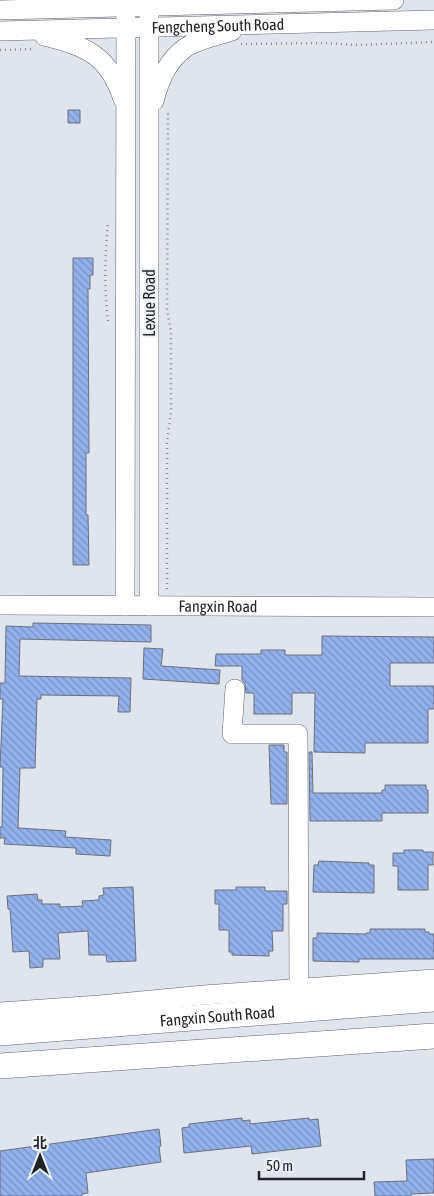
<svg xmlns="http://www.w3.org/2000/svg" width="434" height="1196" viewBox="0 0 434 1196" font-family="'Asap Condensed','Noto Sans SC',sans-serif">
	<style>
		.building { fill: url(#building-back-hatch); stroke: #6c7078 }
		.lines { fill: none; stroke-linecap: round; stroke-linejoin: round }
		.minor-casing { stroke: #60656d; stroke-width: 20 }
		.major-casing { stroke: #60656d; stroke-width: 26 }
		.path { stroke: #888b92; stroke-width: 2.5; stroke-dasharray: 1 4; stroke-linecap: butt }
		.minor { stroke: #fff; stroke-width: 19 }
		.major { stroke: #fff; stroke-width: 25 }
		.labels { text-anchor: middle; stroke-width: 4; stroke-linejoin: round; paint-order: stroke }
		.street-label { font-size: 16px; fill: #232428; stroke: #ecf1fb }
	</style>
	<defs>
		<pattern id="building-back-hatch" width="6" height="6" patternUnits="userSpaceOnUse" patternTransform="scale(1.25)"><rect width="6" height="6" fill="#92b2ef"/><path d="M-1 5l2 2M0 0l6 6M5-1l2 2" fill="none" stroke="#7791c2"/></pattern>
	</defs>
	<rect width="100%" height="100%" fill="#dfe4ed"/>
	<path class="building" d="M68,110H80V123H68Z
		M73,258H93V275H90V289H88L89,453H86V515H88L89,565H73Z
		M33,623L151,625V642L20,639L19,676L131,678L130,712H118L119,696L41,695V699H37L35,768H20L18,828L66,831L65,837L111,840L110,856L76,854V848L4,844L5,838H0V827H2L3,767H0L3,699H0V683H5L6,626L33,627Z
		M322,636L434,637V663H390V686H434V709H428V743H365V753L314,752L315,693H292V714H254V693H246L245,684L242,680V666H215L216,654H261V650H285V655H322Z
		M144,648L163,649L161,666L220,670L219,684L143,679Z
		M269,745H284V752H287V804H271Z
		M309,752H312L313,793H382V790H385V785H426V790H428V813H382V821H310Z
		M404,850H423V852H433V865H428V890H398V866H393V853H404Z
		M319,861L369,863V865H374V893L313,892L314,865H318Z
		M133,887L136,961L107,962L106,955H89L88,931L58,933L60,959H43V967L30,968L29,951L13,952L10,909H8L7,896L37,894L38,900H42V904H60V907L83,906L82,901L99,900V896L104,895L103,888Z
		M236,887H265V891H287V904H283V931H272L273,951H269V956L232,955V952H229V930H219V904H215V890H236Z
		M370,929H425V932H429V934H434V959H359V962L313,961V938H317V933L366,934V933H370Z
		M242,1118V1121L250,1120V1124L309,1118V1120L318,1119L321,1146L252,1154L251,1146L184,1153L182,1128L189,1127V1124Z
		M159,1129L161,1146L159,1147L161,1162L86,1173L88,1193L82,1194V1196H0V1151Z
		M434,1159V1193L411,1194V1196H375L374,1182L407,1181L406,1160Z"/>
	<g class="lines">
		<g class="minor-casing">
			<g id="minor">
				<path d="M0,10L394,0"/>
				<path id="s1" d="M0,31L434,20"/>
				<path d="M44,36C87,46 109,56 123,99"/>
				<path d="M154,101C159,81 168,60 185,48C198,39 217,36 232,31"/>
				<path id="s2" d="M0,605L434,607"/>
				<path d="M125,606L126,0"/>
				<path d="M149,606V0"/>
				<path d="M235,689L232,734H298L299,989"/>
				<path d="M0,1012L100,1005L204,995L434,979"/>
			</g>
		</g>
		<g class="major-casing">
			<g id="major">
				<path id="s3" d="M0,1033L434,999"/>
				<path d="M0,1066L434,1036"/>
			</g>
		</g>
		<path class="path" d="M241,44L324,43L357,45L434,42
			M0,50L33,49
			M108,321C104,289 105,255 108,222
			M167,589V442L171,412V332L167,309L168,110"/>
		<use href="#minor" class="minor"/>
		<use href="#major" class="major"/>
	</g>
	<g class="labels">
		<g class="street-label">
			<text dy="6" stroke="none"><textPath href="#s1" startOffset="218">Fengcheng South Road</textPath></text>
			<text transform="translate(149 303) rotate(-90)" y="6">Lexue Road</text>
			<text dy="6" stroke="none"><textPath href="#s2" startOffset="218">Fangxin Road</textPath></text>
			<text dy="6" stroke="none"><textPath href="#s3" startOffset="218">Fangxin South Road</textPath></text>
		</g>
	</g>
	<g transform="translate(40 1156)" stroke="#ecf1fb" stroke-width="4" paint-order="stroke">
	<path d="M0-4L9 19L0 12L-9 19Z" fill="#232428"/>
	<text y="-8" font-size="14" font-weight="bold" text-anchor="middle" fill="#232428">北</text>
	</g>
	<path d="M259 1171v8h105v-8" fill="none" stroke="#232428" stroke-width="2.5"/>
	<text x="266" y="1171" font-size="15" fill="#232428" stroke="#ecf1fb" stroke-width="4" paint-order="stroke">50 m</text>
</svg>
